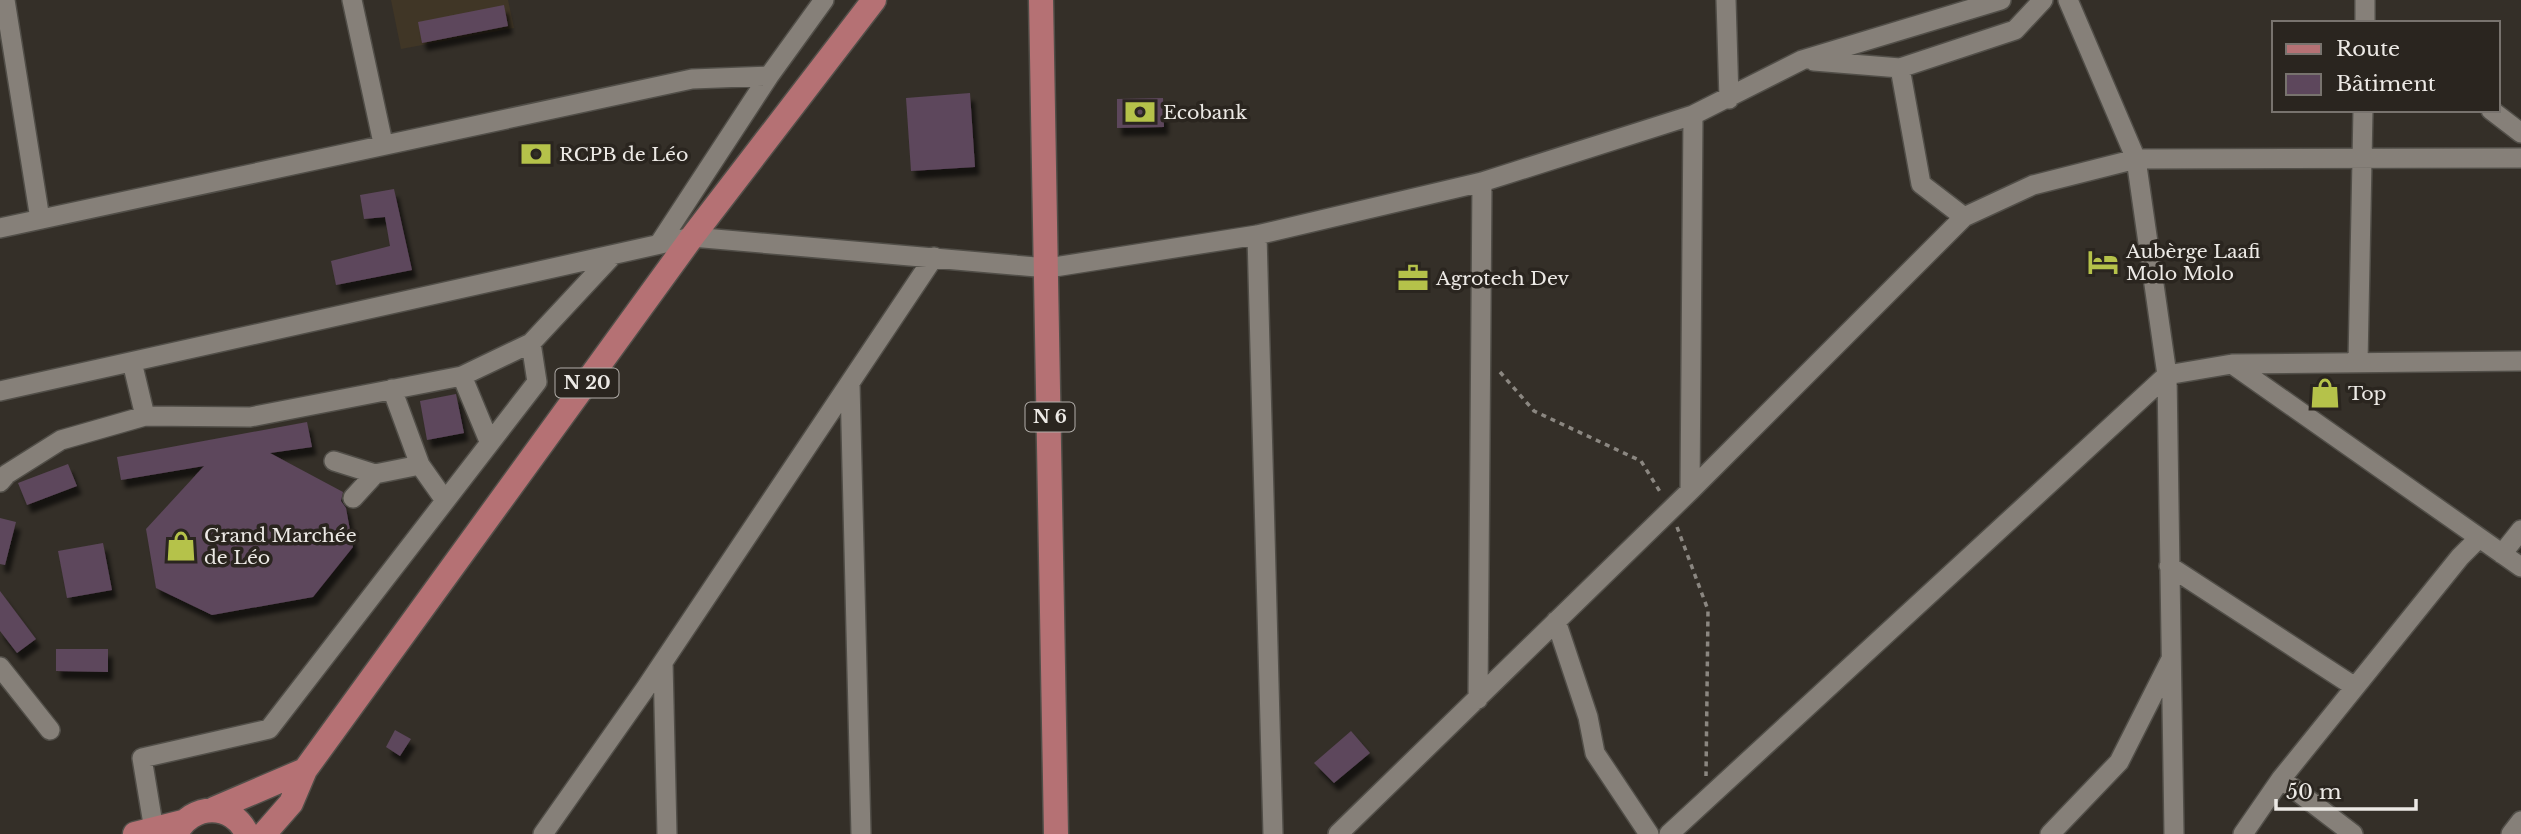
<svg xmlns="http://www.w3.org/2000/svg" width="2521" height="834" viewBox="0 0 2521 834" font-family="'Libre Baskerville',serif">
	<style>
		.education { fill: #403626 }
		.building { fill: #5d475c; filter: url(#shadow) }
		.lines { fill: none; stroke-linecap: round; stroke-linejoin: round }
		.minor-casing { stroke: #514e48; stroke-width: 22 }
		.major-casing { stroke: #514e48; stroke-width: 27 }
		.path { stroke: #8b8781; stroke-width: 3.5; stroke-dasharray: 5 5; stroke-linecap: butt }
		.minor { stroke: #868079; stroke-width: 19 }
		.major { stroke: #b57174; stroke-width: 24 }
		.labels { text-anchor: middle; stroke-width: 7; stroke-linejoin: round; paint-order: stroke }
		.shield { fill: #2a251f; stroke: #b2aeaa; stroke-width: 2 }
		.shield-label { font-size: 18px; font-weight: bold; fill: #ece9e5 }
		.poi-label { font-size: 19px; fill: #ece9e5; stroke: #2a251f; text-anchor: start }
	</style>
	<defs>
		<filter id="shadow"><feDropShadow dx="4.5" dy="8" stdDeviation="2" flood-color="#0009"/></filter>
	</defs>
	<rect width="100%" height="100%" fill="#342f28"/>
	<path class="education" d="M391,0H508L514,28L401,49Z"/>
	<path class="building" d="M504,5L508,26L422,43L418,22Z
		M970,93L975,167L911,171L906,98Z
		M1163,98L1164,127L1117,128V99Z
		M394,189L412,270L336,285L331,261L390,246L385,217L364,219L360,195Z
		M456,394L464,433L427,440L420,401Z
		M307,422L312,447L270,453L343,492L341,501L346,508L353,547L313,597L212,615L156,588L146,529L204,466L121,480L117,457Z
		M68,464L77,486L27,505L18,483Z
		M0,518L16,522L5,565L0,564Z
		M103,543L112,590L67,598L58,551Z
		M0,591L36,639L17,653L0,631Z
		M56,649H108V672L56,671Z
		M395,730L411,739L400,756L386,747Z
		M1351,731L1370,753L1334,783L1314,763Z"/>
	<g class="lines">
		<g class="minor-casing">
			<path id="minor" d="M5,0L40,219
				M352,0L383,143
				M1726,0L1729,99
				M2068,0L2136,159L2167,375L2174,834
				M2365,23V0
				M1814,61L1900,68L2015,30L2043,0
				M1900,68L1921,184L1964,217
				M2491,110L2521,133
				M0,228L692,79L769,76
				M1257,235L1273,834
				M659,244L769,76L824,0
				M132,362L145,416
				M2358,362L2363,110
				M2232,364L2521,567
				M462,376L489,441
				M850,384L861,834
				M392,389L420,465L444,499
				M0,391L692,237L1048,268L1257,235L1482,182L1693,115L1802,60L2001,0
				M334,461L375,474
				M0,482L7,474L61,440L145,416L250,417L462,376L531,343L613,255
				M1690,491L1693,115
				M353,498L375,474L420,465
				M2502,554L2521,530
				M2169,566L2355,687
				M1556,621L1588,717L1595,753L1649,834
				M663,662L667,834
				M0,667L50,730
				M1478,699L1482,182
				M2281,779L2353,834
				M154,830L142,758L269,729L537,382L531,343
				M543,834L645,689L934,257
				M1338,834L1690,491L1964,217L2033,185L2136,159L2521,158
				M1669,834L2167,375L2232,364L2521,361
				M2050,834L2119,762L2170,661
				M2243,834L2281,779L2460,557L2479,538
				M2511,834L2521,821"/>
		</g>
		<g class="major-casing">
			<path id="major" d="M1041,0L1056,834
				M214,809L305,770
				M135,834L183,822
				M176,834C191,803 233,802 247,834
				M264,834L291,803L305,770L692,237L874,0"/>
		</g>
		<path class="path" d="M1500,372L1534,411L1641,461L1662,495
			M1677,527L1708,610L1706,776"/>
		<use href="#minor" class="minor"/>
		<use href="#major" class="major"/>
	</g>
	<defs>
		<g id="bank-bare" transform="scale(2.415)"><path d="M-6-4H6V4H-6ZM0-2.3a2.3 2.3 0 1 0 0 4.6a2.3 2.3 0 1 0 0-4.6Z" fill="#b5c24a" stroke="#2a251f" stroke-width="2.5" paint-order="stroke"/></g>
		<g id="hotel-bare" transform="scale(2.415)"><path d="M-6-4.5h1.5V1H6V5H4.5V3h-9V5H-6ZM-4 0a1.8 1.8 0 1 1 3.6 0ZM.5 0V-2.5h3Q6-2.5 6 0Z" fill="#b5c24a" stroke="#2a251f" stroke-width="2.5" paint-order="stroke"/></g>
		<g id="office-bare" transform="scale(2.415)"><path d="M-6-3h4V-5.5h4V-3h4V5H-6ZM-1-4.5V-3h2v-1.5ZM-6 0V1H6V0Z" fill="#b5c24a" stroke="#2a251f" stroke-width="2.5" paint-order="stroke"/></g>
		<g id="shop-bare" transform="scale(2.415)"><path d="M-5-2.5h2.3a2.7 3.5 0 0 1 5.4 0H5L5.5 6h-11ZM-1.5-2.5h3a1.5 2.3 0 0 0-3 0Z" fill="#b5c24a" stroke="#2a251f" stroke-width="2.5" paint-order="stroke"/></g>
	</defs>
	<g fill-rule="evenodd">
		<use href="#bank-bare" x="1140" y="112"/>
		<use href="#bank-bare" x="536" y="154"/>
		<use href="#hotel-bare" x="2103" y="262"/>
		<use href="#office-bare" x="1413" y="278"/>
		<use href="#shop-bare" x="2325" y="393"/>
		<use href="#shop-bare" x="181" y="546"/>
	</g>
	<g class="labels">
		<g class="shield">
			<rect x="555.5" y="368.5" width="63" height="29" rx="5"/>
			<rect x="1025.5" y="402.5" width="49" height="29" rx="5"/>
		</g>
		<g class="shield-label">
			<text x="587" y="389">N 20</text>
			<text x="1050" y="423">N 6</text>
		</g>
		<g class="poi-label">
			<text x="1163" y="119">Ecobank</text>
			<text x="559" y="161">RCPB de Léo</text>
			<text x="2126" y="258">Aubèrge Laafi<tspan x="2126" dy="22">Molo Molo</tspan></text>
			<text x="1436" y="285">Agrotech Dev</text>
			<text x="2348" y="400">Top</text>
			<text x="204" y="542">Grand Marchée<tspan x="204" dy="22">de Léo</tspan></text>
		</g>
	</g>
	<rect x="2272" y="21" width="228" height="91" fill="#2a251f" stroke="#78736e" stroke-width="2"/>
	<rect x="2286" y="44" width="35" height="10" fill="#b57174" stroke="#78736e" stroke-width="2"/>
	<text x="2336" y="56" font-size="21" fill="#ece9e5">Route</text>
	<rect x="2286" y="74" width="35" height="21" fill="#5d475c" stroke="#78736e" stroke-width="2"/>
	<text x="2336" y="91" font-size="21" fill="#ece9e5">Bâtiment</text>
	<path d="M2276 799v10h140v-10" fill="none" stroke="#ece9e5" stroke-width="3.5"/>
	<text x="2286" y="799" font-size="21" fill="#ece9e5" stroke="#2a251f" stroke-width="5" paint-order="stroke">50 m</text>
</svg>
